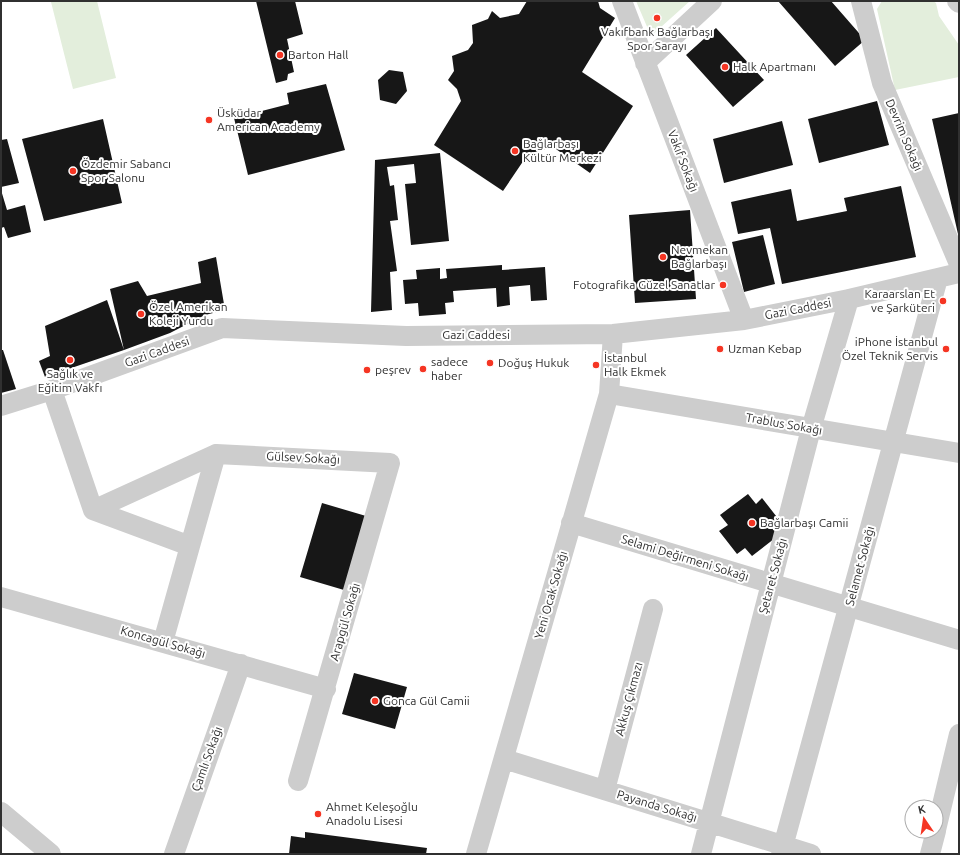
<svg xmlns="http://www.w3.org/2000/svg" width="960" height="855" viewBox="0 0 960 855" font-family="Ubuntu,sans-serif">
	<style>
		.green { fill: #e3eedc }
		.building { fill: #171717 }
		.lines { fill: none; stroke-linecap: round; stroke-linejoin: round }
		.minor { stroke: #cdcdcd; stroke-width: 20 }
		.poi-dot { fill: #f53523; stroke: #fff; stroke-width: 1.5 }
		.labels { text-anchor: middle; stroke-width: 4; stroke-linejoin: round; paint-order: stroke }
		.poi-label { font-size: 12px; fill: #303030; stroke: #fff; text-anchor: start }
		.street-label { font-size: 12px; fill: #303030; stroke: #fff }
	</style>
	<rect width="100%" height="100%" fill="#fff"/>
	<path class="green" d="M54,1H97L116,78L73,89L51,2Z
		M636,1H690L651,36Z
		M882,1H933L936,3L939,16L959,45V77L895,90L877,9Z"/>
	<path class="building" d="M256,1H295L303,34L287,39L294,72L288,74L287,80L276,83Z
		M527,1H598L600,8L615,18L582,72L633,106L590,173L553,147L528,154L503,191L434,145L461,101L457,89L448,80L454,71L452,56L468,50L473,43L472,25L488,19L492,11L500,18L519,14Z
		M778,1H831L865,40L835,66Z
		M716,28L764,80L733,107L686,55Z
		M389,70L403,72L407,91L396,104L380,100L378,80Z
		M326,84L345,150L248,175L234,118L289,104L287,93Z
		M877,101L889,145L819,163L808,119Z
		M959,113V234H958L932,119Z
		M103,119L122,203L44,221L22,139Z
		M782,121L793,165L724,183L713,139Z
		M7,139L19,183L1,187V140Z
		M440,153L449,241L411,245L405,184L416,183L414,164L387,167L390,186L394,185L398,220L390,221L397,271L390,272L392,310L371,312L375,160Z
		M901,186L916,257L782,284L770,228L738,234L731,202L791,189L797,221L847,211L844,198Z
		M1,190L7,210L25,205L31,232L8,238L4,227L1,228Z
		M690,210L696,299L635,303L629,215Z
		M763,235L775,284L744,292L732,242Z
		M216,257L225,310L205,315L170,333L124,350L45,377L39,361L50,356L45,326L107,300L124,350L110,289L138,281L147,296L201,283L198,262Z
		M502,265V270L545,267L547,300L531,301L530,285L509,287L510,305L497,307L496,288L453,291L454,302L445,303L446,314L419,316L418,303L405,304L403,280L417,279L416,270L440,268V279L447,278L446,269Z
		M1,350H3L16,389L1,393Z
		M748,494L756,504L762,498L780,521L772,527L779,535L752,556L745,548L737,554L719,531L728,525L720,515Z
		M322,503L366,516L344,590L300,577Z
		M354,673L407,687L395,729L342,714Z
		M305,832L427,848L426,854H289L291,836L305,838Z"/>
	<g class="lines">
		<path class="minor" d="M622,1L744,320
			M861,1L882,83L959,264
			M957,1L959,3
			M645,63L712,1
			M52,390L93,510L190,546L163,642
			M609,394L959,453
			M1,406L52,390L222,328L406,336L613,334L744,320L849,299L959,273
			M93,510L216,454L390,463L298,781
			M571,523L959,640
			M190,546L216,454
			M1,597L326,689
			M504,759L811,854
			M605,790L653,609
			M1,812L51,854
			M936,830L959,734
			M174,854L241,664
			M476,854L609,394L613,334
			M701,854L811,429L849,299
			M781,854L938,278
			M930,854L936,831"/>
	</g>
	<g class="poi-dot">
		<circle cx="657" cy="18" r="4"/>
		<circle cx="280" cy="55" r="4"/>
		<circle cx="725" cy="67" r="4"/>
		<circle cx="209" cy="120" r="4"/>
		<circle cx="515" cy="151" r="4"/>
		<circle cx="73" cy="171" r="4"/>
		<circle cx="663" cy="257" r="4"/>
		<circle cx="723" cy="285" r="4"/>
		<circle cx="943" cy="301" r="4"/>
		<circle cx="141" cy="314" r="4"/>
		<circle cx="720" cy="349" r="4"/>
		<circle cx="946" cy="349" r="4"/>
		<circle cx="70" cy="360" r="4"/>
		<circle cx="490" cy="363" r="4"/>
		<circle cx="596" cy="365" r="4"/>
		<circle cx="423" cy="369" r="4"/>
		<circle cx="367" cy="370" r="4"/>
		<circle cx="752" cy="523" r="4"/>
		<circle cx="375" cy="701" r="4"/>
		<circle cx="318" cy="814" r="4"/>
	</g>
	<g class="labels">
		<g class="poi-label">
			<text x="657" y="36" text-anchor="middle">Vakıfbank Bağlarbaşı<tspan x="657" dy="14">Spor Sarayı</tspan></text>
			<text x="288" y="59">Barton Hall</text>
			<text x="733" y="71">Halk Apartmanı</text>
			<text x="217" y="117">Üsküdar<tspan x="217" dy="14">American Academy</tspan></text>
			<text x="523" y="148">Bağlarbaşı<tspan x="523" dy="14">Kültür Merkezi</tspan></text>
			<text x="81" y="168">Özdemir Sabancı<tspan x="81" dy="14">Spor Salonu</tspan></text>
			<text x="671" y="254">Nevmekan<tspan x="671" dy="14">Bağlarbaşı</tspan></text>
			<text x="715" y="289" text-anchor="end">Fotografika Güzel Sanatlar</text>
			<text x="935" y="298" text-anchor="end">Karaarslan Et<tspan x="935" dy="14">ve Şarküteri</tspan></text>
			<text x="149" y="311">Özel Amerikan<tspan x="149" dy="14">Koleji Yurdu</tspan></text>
			<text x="938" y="346" text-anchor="end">iPhone İstanbul<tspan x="938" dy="14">Özel Teknik Servis</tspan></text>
			<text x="728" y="353">Uzman Kebap</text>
			<text x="604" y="362">İstanbul<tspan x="604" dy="14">Halk Ekmek</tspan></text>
			<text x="431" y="366">sadece<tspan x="431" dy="14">haber</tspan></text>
			<text x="498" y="367">Doğuş Hukuk</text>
			<text x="375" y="374">peşrev</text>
			<text x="70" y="378" text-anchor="middle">Sağlık ve<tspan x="70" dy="14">Eğitim Vakfı</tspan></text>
			<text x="760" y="527">Bağlarbaşı Camii</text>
			<text x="383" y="705">Gonca Gül Camii</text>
			<text x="326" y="811">Ahmet Keleşoğlu<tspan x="326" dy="14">Anadolu Lisesi</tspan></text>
		</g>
		<g class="street-label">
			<text transform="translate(904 135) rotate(67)" y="4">Devrim Sokağı</text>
			<text transform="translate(683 161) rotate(69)" y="4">Vakıf Sokağı</text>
			<text transform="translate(798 309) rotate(-11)" y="4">Gazi Caddesi</text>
			<text x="476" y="339">Gazi Caddesi</text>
			<text transform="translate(157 352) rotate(-20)" y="4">Gazi Caddesi</text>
			<text transform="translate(784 424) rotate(10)" y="4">Trablus Sokağı</text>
			<text transform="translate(303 458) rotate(3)" y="4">Gülsev Sokağı</text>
			<text transform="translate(685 558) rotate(17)" y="4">Selami Değirmeni Sokağı</text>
			<text transform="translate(860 566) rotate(-75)" y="4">Selamet Sokağı</text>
			<text transform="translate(773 576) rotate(-75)" y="4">Şetaret Sokağı</text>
			<text transform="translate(551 595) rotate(-74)" y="4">Yeni Ocak Sokağı</text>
			<text transform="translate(345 622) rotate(-74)" y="4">Arapgül Sokağı</text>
			<text transform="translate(163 642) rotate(16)" y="4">Koncagül Sokağı</text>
			<text transform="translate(629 699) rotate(-75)" y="4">Akkuş Çıkmazı</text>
			<text transform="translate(207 759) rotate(-70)" y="4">Çamlı Sokağı</text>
			<text transform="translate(657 806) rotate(17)" y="4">Payanda Sokağı</text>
		</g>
	</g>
	<rect width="960" height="855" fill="none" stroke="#303030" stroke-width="4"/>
	<g transform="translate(924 819) rotate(347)"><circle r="19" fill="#ffffff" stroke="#acacac"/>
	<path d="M0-3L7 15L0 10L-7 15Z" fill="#f53523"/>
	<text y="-6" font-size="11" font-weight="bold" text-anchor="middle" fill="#303030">K</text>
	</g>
</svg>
